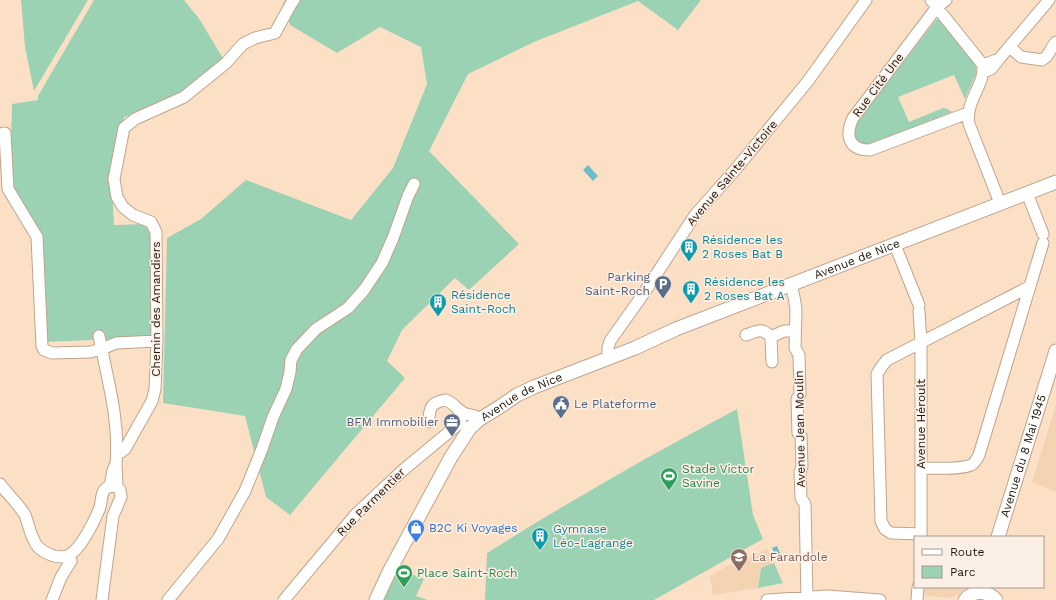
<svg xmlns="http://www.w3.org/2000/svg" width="1056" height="600" viewBox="0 0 1056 600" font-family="'Work Sans',sans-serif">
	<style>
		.built { fill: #f4d3b3 }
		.green { fill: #9cd2b4 }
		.water { fill: #6fbdcb }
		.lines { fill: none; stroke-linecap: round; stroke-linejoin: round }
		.minor-casing { stroke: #bea48c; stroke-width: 13 }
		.major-casing { stroke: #bea48c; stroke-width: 15 }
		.minor { stroke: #fff; stroke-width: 11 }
		.major { stroke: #fff; stroke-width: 13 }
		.labels { text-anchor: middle; stroke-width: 3; stroke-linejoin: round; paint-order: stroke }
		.street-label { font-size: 12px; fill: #21180e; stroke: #fcf0e6 }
		.culture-label { font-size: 12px; fill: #0d838f; stroke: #fcf0e6; text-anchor: start }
		.service-label { font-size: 12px; fill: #4e5e75; stroke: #fcf0e6; text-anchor: end }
		.leisure-label { font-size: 12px; fill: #27864d; stroke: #fcf0e6; text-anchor: start }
		.shop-label { font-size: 12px; fill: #366cbe; stroke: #fcf0e6; text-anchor: start }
		.education-label { font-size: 12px; fill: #785e54; stroke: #fcf0e6; text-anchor: start }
	</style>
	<rect width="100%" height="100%" fill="#fce0c6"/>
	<path class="built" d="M1056,404V492L1032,482Z
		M767,549L774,563L761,568L758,588L713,595L710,576L731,564L733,567Z
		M924,587H969L953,598L927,596L924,592Z"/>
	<path class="green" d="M21,0H88L34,91L25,47Z
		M94,0H184L200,20L224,60L181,94L136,114L124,117L117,151L113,152C111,157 113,159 113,164C112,184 113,205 114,225L147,224L151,228L154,338L107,340L105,336H95L92,340L45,342L40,229H34L10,190L12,104L38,100V96Z
		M286,0H701L678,30L638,1L534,42L468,74L429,151L519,244L469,290L455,278L402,330L387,361L405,378L290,515L266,497L245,416L163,403L167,238L201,219L246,180L351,220L393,168L427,84L421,47L380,27L337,53L290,25L283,3Z
		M938,19L941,20L976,64V74L965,99L954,75L898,97L909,122L943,108L948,109L952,112L872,144H860C855,138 853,134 854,126L936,20Z
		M737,409L753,515L763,539L654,600H485L487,553C568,502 652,454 737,409Z
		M774,563L783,583L758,588L761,568Z
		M399,569L424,579L416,596L428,600H381Z"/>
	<path class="water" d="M588,165L598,176L593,181L583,170Z
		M777,546L781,555L776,558L772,548Z"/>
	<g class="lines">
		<g class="minor-casing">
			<path id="minor" d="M931,0L983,65
				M946,0L937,7L853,118C845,135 848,150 870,150L968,113
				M1010,47L1021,57L1042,60C1050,56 1050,48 1056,42
				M999,59L1049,0
				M983,65C985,86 965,100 969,124L1000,203
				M983,65L999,59L991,69L983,72
				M0,134L5,133L8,189L37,237L42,346L44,350L52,353L90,352L102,349L116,343L157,341
				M1027,193L1043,234
				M895,245L919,305
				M791,285L794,297L796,309L795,348L799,355L800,394L797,399L798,433L801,436L802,466L800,472L801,498L805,504L807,597
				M919,311L921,343V537
				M746,335C758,331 761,327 771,337L772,362
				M99,336C107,378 120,420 116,464
				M771,337L784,331H794
				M608,352V348L610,341L644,293L695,215L735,170L808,81L866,0
				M429,422C429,408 431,402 446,400C454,403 455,408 462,412C467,416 475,414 480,419
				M117,453L121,452L125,449L152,401L155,389L157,341L156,232L151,222L133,215L123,207L117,197L114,179L124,128L135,119L184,97L226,63L243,44L255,38L275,33L291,4L294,0
				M922,468C935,468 959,470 971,465C975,463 977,459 979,455L1043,243
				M0,484C8,495 18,503 25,515C29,525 31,539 38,547C42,551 48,554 54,556C59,557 64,558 69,555C80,550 94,522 99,510C103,501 99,490 110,486
				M110,486L113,470L116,464L117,487
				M921,534L891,533L885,529L881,521L877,374L882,366L887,360L1029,287
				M52,600L61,577L71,561L70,555
				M102,600L113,516L121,497L120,490L117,487L110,486
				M168,600L218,539L245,491L262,449L273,417L286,389L290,372L291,360L297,349L316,329L348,308L364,290L382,263L393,238L408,196L414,184
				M284,600L356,514L402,471L461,422
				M767,600L827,596L880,600
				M917,600L918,587"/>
		</g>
		<g class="major-casing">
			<g id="major">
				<path id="s1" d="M998,537L1056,351"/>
				<path id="s2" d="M376,600L390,570L451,457L470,428L480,419L498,408L517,395L534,387L635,348L676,329L1056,182"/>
				<path d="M965,600C974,589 988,591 996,600"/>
			</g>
		</g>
		<use href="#minor" class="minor"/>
		<use href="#major" class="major"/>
	</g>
	<defs>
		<g id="building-pin" transform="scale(0.9)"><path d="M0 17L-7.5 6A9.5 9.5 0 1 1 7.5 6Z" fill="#0f9aa8" stroke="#fcf0e6"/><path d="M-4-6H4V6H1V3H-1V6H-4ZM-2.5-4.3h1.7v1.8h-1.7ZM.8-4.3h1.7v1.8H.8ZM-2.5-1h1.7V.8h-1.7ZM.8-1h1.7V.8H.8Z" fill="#fff"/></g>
		<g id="parking-pin" transform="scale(0.9)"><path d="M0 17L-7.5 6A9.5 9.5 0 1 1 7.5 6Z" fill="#5c6f8a" stroke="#fcf0e6"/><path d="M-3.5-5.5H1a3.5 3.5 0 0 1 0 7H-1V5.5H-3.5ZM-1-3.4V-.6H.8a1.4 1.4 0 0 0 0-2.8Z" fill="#fff"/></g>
		<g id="civic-pin" transform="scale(0.9)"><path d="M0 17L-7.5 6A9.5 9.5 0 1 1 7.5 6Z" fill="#5c6f8a" stroke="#fcf0e6"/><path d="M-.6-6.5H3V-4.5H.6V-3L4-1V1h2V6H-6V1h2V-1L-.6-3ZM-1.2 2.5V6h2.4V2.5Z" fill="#fff"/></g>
		<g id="office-pin" transform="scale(0.9)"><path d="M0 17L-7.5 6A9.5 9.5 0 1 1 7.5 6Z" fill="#5c6f8a" stroke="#fcf0e6"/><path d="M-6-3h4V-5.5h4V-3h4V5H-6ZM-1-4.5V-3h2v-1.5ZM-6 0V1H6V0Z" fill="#fff"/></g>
		<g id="stadium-pin" transform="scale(0.9)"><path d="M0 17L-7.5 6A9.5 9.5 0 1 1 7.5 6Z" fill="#2e9e5b" stroke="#fcf0e6"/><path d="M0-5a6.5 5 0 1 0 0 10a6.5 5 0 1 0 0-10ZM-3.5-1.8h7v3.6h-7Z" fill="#fff"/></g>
		<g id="shop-pin" transform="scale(0.9)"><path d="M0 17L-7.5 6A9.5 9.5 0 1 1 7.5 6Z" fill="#3f7fe0" stroke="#fcf0e6"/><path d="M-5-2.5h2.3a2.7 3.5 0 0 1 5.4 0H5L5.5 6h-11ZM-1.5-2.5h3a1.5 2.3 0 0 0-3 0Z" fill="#fff"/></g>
		<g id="school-pin" transform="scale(0.9)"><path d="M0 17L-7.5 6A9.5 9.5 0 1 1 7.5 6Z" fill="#8d6e63" stroke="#fcf0e6"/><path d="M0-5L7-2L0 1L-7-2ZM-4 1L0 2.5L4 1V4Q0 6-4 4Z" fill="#fff"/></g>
	</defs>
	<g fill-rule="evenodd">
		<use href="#building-pin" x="689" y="247"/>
		<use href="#parking-pin" x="663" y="284"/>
		<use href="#building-pin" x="691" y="289"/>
		<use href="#building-pin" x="438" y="302"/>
		<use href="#civic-pin" x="561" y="404"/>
		<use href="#office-pin" x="452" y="422"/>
		<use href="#stadium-pin" x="669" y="476"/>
		<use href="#shop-pin" x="416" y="528"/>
		<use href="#building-pin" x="540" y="536"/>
		<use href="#school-pin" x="739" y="557"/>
		<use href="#stadium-pin" x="404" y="573"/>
	</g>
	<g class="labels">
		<g class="street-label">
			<text transform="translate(878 85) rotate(-53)" y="4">Rue Cité Une</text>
			<text transform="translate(732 173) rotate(-50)" y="4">Avenue Sainte-Victoire</text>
			<text dy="4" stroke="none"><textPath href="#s2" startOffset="620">Avenue de Nice</textPath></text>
			<text transform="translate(156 309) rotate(-90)" y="4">Chemin des Amandiers</text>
			<text dy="4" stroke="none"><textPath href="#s2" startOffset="257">Avenue de Nice</textPath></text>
			<text transform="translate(921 424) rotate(-90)" y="4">Avenue Héroult</text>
			<text transform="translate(800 429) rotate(-91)" y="4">Avenue Jean Moulin</text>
			<text dy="4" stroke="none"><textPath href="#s1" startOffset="85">Avenue du 8 Mai 1945</textPath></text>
			<text transform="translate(371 502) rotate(-45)" y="4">Rue Parmentier</text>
		</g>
		<g class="culture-label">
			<text x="702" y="244">Résidence les<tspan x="702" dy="14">2 Roses Bat B</tspan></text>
			<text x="704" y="286">Résidence les<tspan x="704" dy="14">2 Roses Bat A</tspan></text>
			<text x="451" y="299">Résidence<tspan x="451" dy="14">Saint-Roch</tspan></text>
			<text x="553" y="533">Gymnase<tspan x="553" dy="14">Léo-Lagrange</tspan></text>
		</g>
		<g class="service-label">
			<text x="650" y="281">Parking<tspan x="650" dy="14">Saint-Roch</tspan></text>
			<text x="574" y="408" text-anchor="start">Le Plateforme</text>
			<text x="439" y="426">BFM Immobilier</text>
		</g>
		<g class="leisure-label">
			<text x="682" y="473">Stade Victor<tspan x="682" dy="14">Savine</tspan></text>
			<text x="417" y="577">Place Saint-Roch</text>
		</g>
		<g class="shop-label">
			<text x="429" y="532">B2C Ki Voyages</text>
		</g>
		<g class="education-label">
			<text x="752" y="561">La Farandole</text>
		</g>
	</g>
	<rect x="914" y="536" width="130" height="52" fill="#fcf0e6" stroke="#a49a90"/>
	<rect x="922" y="549" width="20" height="6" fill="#ffffff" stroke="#a49a90"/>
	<text x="950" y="556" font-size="12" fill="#21180e">Route</text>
	<rect x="922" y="566" width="20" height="12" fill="#9cd2b4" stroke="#a49a90"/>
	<text x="950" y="576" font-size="12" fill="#21180e">Parc</text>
</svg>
